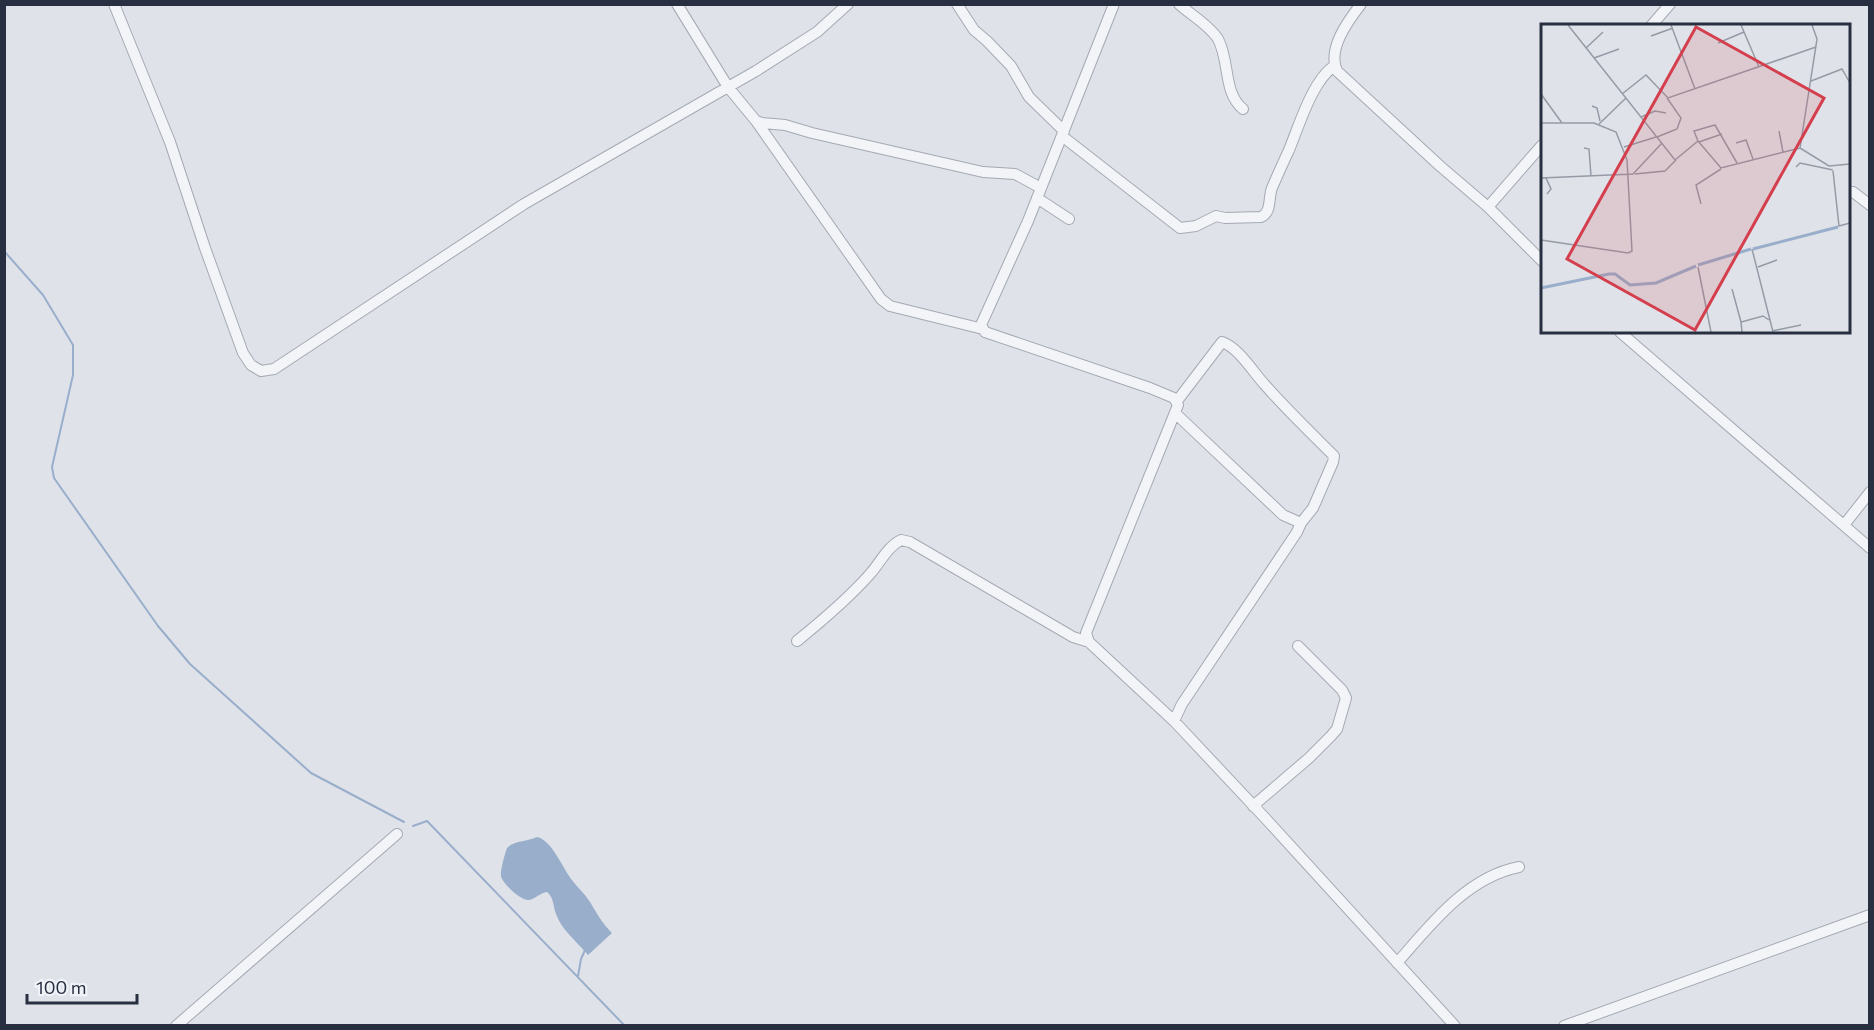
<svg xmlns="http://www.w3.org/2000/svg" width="1874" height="1030" viewBox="0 0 1874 1030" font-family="Commissioner,sans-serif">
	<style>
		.water { fill: #99aecb }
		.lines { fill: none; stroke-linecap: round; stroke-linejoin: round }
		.stream { stroke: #99aecb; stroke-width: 2 }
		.minor-casing { stroke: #a4a9b3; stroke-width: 12 }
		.minor { stroke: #f2f4f7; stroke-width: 10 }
		.inset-river { fill: none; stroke: #99aecb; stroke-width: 3 }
		.inset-road { fill: none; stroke: #959ba6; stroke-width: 1.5 }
		.view { fill: #d43e4d; fill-opacity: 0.15; stroke: #d43e4d; stroke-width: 3 }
		.inset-edge { fill: none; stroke: #272f41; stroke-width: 3 }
	</style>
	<rect width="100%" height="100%" fill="#dfe3e9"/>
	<path class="water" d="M537,837C552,840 563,869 572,880C578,888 585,894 590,902C598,915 602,923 612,933L588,955C577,942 561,929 556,914C553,906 554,898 547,892C540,893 535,899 529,900C521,901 502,883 501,876C500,871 505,853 507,848C515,840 527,842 537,837Z"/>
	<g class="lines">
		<path class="stream" d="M4,251L43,295L73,345V375L52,467L54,478L158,626L190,664L311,773L404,822
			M413,826L427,821L625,1026
			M578,976L581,959L585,950"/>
		<g class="minor-casing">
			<path id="minor" d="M114,4L170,142L205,248L243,353L251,365L261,371L274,369L524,204L756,71L817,32L848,4
				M677,4L728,87L756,121L762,123L785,125L812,133L983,172L1015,174L1041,188
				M957,4L974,30L987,41L1011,66L1029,97L1064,131
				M1114,4L1028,221L981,325L985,332L1150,388L1174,398L1178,405L1086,633L1089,642L1174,721L1266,819L1455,1026
				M1179,4C1191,15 1209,25 1218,39C1230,61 1223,93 1243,109
				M1361,4C1348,21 1327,49 1337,71L1440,166L1488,207L1542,261
				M1651,26L1670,4
				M756,121L881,299L890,306L983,329
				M1062,136L1180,228L1196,226L1216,216L1225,218L1261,217C1272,212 1268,198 1272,188C1277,176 1283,163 1289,150C1299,126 1312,81 1334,66
				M1853,192L1870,205
				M1037,198L1069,219
				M1488,207L1542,145
				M1620,332L1870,548
				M1175,413L1283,515L1301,523
				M1844,525L1870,492
				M797,641C823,620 848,599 870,574C880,563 887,547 901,540L910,542L1073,637L1089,642
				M1174,721L1182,704L1297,532L1301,523L1313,508L1333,462L1334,456C1311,433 1287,410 1265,385C1254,373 1238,347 1222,342L1177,401
				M1253,806L1309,758L1331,736L1337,729L1346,698L1342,690L1298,646
				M1397,963C1430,925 1467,877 1519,867
				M176,1026L397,834
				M1564,1026L1870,915"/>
		</g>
		<use href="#minor" class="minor"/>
	</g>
	<g transform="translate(1541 24)">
		<rect width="309" height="309" fill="#dfe3e9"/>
		<path class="inset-river" d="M212,225L297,203M157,241L210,225M0,264L68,250H74L89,261L115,259L155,242"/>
		<path class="inset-road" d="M27,1L134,136L157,117L180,144L259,124M130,1L154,65M200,1L218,43M110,12L132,4M177,19L203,8M45,24L62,8M53,34L78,25M270,57L301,45L309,59M0,70L21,99M81,70L105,51L127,74L275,23M51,82L56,84L59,97M100,93L114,87L125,89M0,99H53L75,108L86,136L91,227L87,229L0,216M58,100L85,74M238,107L242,128M116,113L136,105L140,94L126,74M157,117L153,107L174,101L196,139M158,118L181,110M195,119L205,116L212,135M83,123L115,113M43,124L48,125L50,152M259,124L276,15L271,1M259,124L288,142L309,140M255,143L259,139L292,146M292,147L298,202L309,199M94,150L124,147L135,136M0,154L92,150L121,119M5,154L10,165L6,170M160,180L155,161L180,145M211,225L232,308M157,243L170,308M217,243L236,236M191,265L200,298M231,307L260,301M201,308L200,298L222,292L228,296"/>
		<path class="view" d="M155,3L283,74L154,306L26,235Z"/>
		<rect width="309" height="309" class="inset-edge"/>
	</g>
	<rect width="1874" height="1030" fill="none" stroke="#272f41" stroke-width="12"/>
	<path d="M27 994v9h110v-9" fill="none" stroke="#272f41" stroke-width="3"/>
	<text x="36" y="994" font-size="18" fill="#272f41" stroke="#eff2f7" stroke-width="4.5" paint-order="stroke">100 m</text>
</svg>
